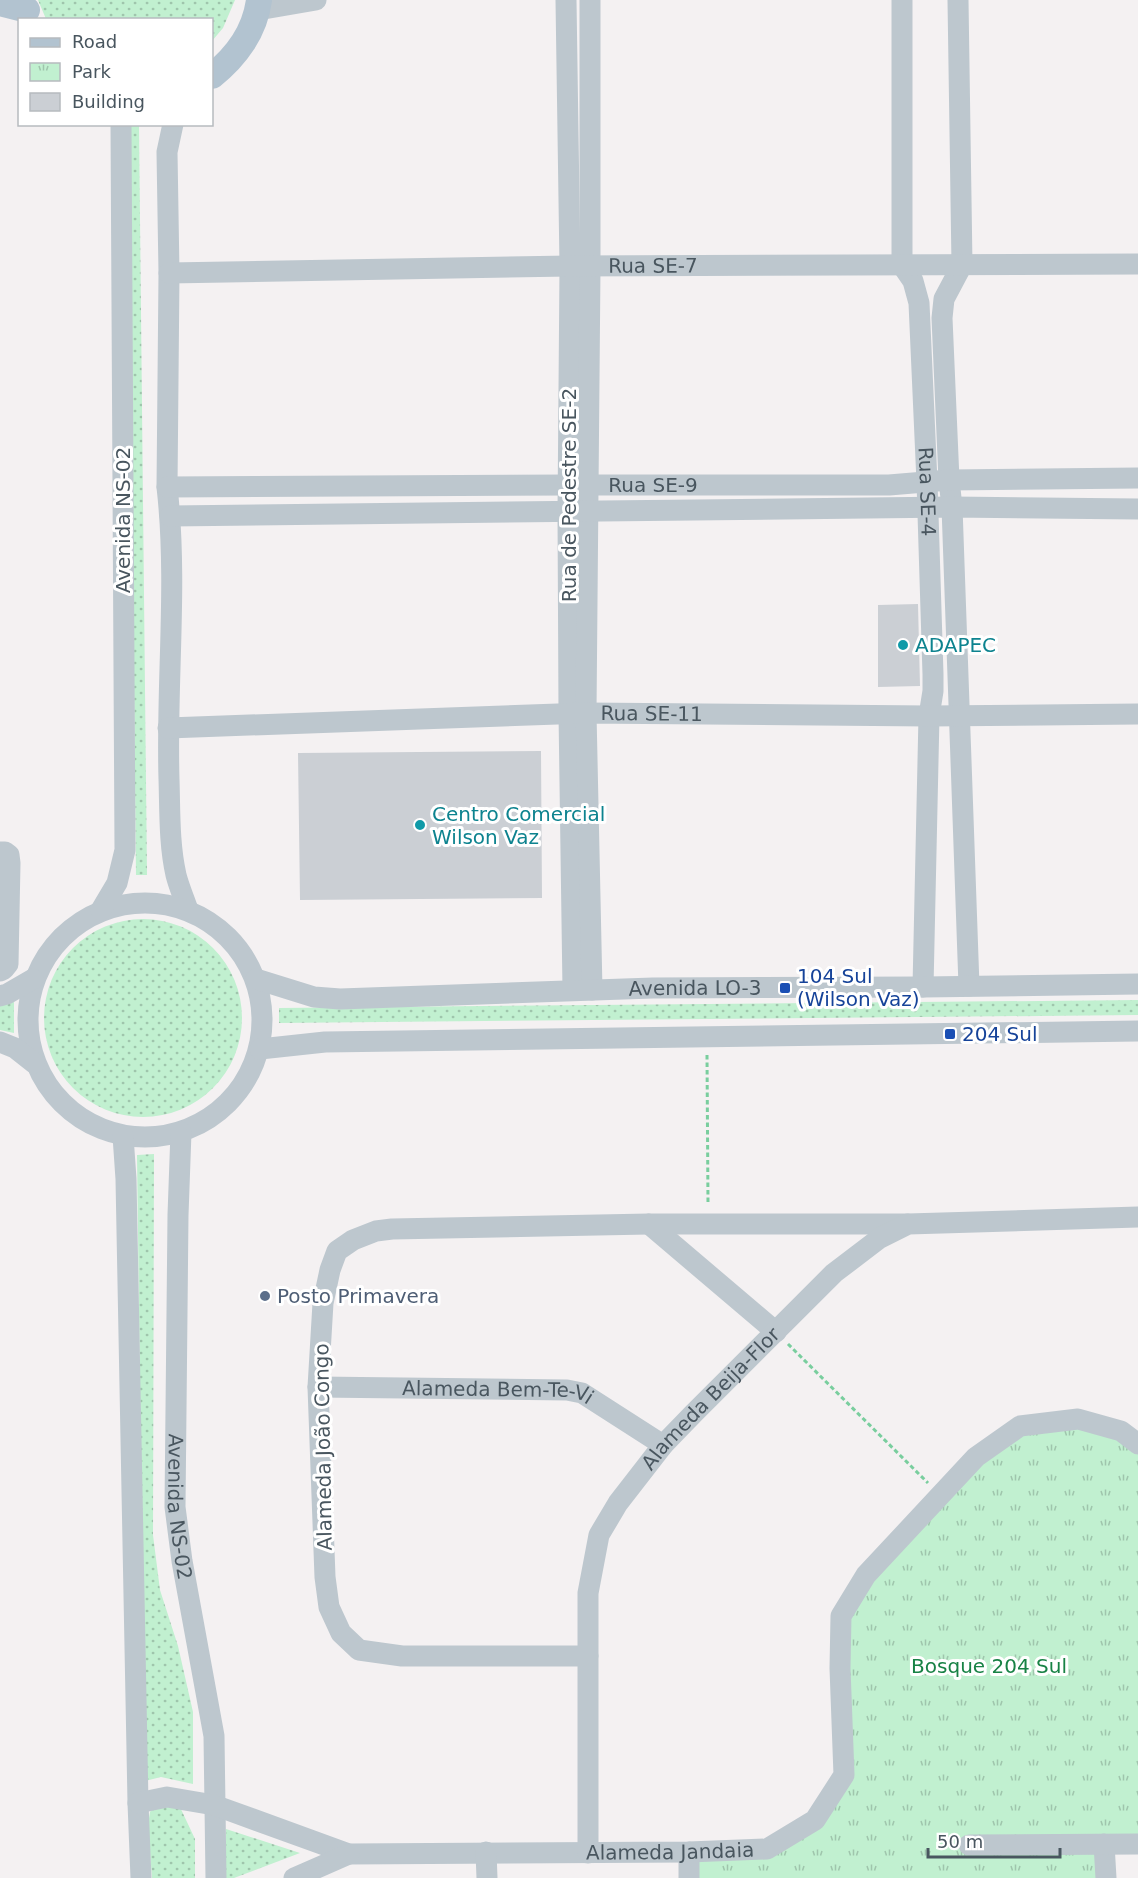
<svg xmlns="http://www.w3.org/2000/svg" width="1138" height="1878" viewBox="0 0 1138 1878" font-family="'DejaVu Sans',sans-serif">
	<style>
		.grass { fill: url(#grass-dots) }
		.park { fill: url(#park-tufts) }
		.building { fill: #cbcfd4 }
		.lines { fill: none; stroke-linecap: round; stroke-linejoin: round }
		.path { stroke: #79ce9e; stroke-width: 3; stroke-dasharray: 4.5 3; stroke-linecap: butt }
		.minor { stroke: #bdc7ce; stroke-width: 21 }
		.major { stroke: #b2c3d0; stroke-width: 26 }
		.culture-dot { fill: #0f9aa8; stroke: #fff; stroke-width: 2 }
		.transit-dot { fill: #1a4fb4; stroke: #fff; stroke-width: 2 }
		.service-dot { fill: #5c6f8a; stroke: #fff; stroke-width: 2 }
		.labels { text-anchor: middle; stroke-width: 6; stroke-linejoin: round; paint-order: stroke }
		.street-label { font-size: 20px; fill: #49565f; stroke: #fff }
		.culture-label { font-size: 20px; fill: #0d838f; stroke: #fff; text-anchor: start }
		.transit-label { font-size: 20px; fill: #164399; stroke: #fff; text-anchor: start }
		.service-label { font-size: 20px; fill: #4e5e75; stroke: #fff; text-anchor: start }
		.park-label { font-size: 20px; fill: #188245; stroke: #fff }
	</style>
	<defs>
		<pattern id="grass-dots" width="8" height="8" patternUnits="userSpaceOnUse" patternTransform="scale(1.5)"><rect width="8" height="8" fill="#c1f0d0"/><path d="M2 2h.1M6 6h.1" fill="none" stroke="#9fc5ac" stroke-width="1.8" stroke-linecap="round"/></pattern>
		<pattern id="park-tufts" width="24" height="20" patternUnits="userSpaceOnUse" patternTransform="scale(1.5)"><rect width="24" height="20" fill="#c1f0d0"/><path d="M3 7l-1-3M5 7V3M7 7l1-3M15 17l-1-3M17 17v-4M19 17l1-3" fill="none" stroke="#9fc5ac"/></pattern>
	</defs>
	<rect width="100%" height="100%" fill="#f4f1f2"/>
	<path class="grass" d="M38,0H235L223,28L212,41V20L46,19Z
		M128,125H139L147,875H136Z
		M44 1018a99 99 0 1 1 198 0a99 99 0 1 1-198 0Z
		M1138,1000V1015L279,1023V1008Z
		M14,1002V1033L0,1030V1005Z
		M154,1154L153,1535L160,1590L178,1646L193,1712V1784L161,1777L145,1781L137,1155Z
		M158,1801L179,1805L195,1839V1878H152L148,1824L150,1812Z
		M226,1829L300,1853L234,1878H225Z"/>
	<path class="park" d="M1078,1419L1138,1444V1844L1104,1845L1106,1878H689V1852L767,1849L815,1820L844,1775L841,1616L866,1575L1020,1426Z"/>
	<path class="building" d="M918,604L920,686L878,687V605Z
		M541,751L542,898L300,900L298,753Z"/>
	<g class="lines">
		<path class="path" d="M707,1055L708,1204
			M788,1344L928,1483"/>
		<g class="minor">
			<path d="M566,0L570,266L568,513L569,713L573,990"/>
			<path d="M590,0V267L586,713L592,990"/>
			<path id="s1" d="M902,0V265L913,281L919,303L927,482L933,674V691L929,716L923,987"/>
			<path d="M958,0L962,265L944,299L942,318L949,480L952,507L969,986"/>
			<path d="M258,10L316,0"/>
			<path d="M173,124L167,152L169,273L167,487C178,584 166,682 169,779C170,811 169,844 176,875C179,887 184,898 188,910"/>
			<path id="s2" d="M169,273L570,266L1138,264"/>
			<path id="s3" d="M167,487L568,485H889L949,480L1138,478"/>
			<path d="M170,516L952,507L1138,509"/>
			<path id="s4" d="M168,728L586,713L929,716L1138,714"/>
			<path d="M0,852H5L9,855L10,863L8,964L4,969L0,971"/>
			<circle cx="145" cy="1020" r="117"/>
			<path d="M101,910L117,883L125,850L121,124"/>
			<path id="s5" d="M256,979L314,997L340,999L653,988L923,987L1138,984"/>
			<path d="M0,996L7,994L33,979"/>
			<path d="M0,1042L15,1048L34,1063"/>
			<path d="M260,1049L325,1042L1138,1031"/>
			<path id="s6" d="M181,1132L178,1215L175,1507L182,1561L214,1736L216,1878"/>
			<path d="M123,1136L126,1179L138,1803L141,1878"/>
			<path d="M649,1224L776,1332"/>
			<path id="s7" d="M318,1387L567,1390L582,1393L663,1445"/>
			<path d="M588,1656H402L359,1650L341,1633L329,1607L325,1577L318,1387L323,1303L330,1270L337,1251L353,1240L376,1231L392,1229L649,1224H908"/>
			<path id="s8" d="M138,1803L167,1797L214,1805L349,1854L689,1852L767,1849L815,1820L844,1775L840,1668L841,1616L866,1575L976,1457L1020,1426L1078,1419L1121,1431L1138,1444"/>
			<path d="M1104,1844L1106,1878"/>
			<path d="M969,1845L1138,1844"/>
			<path d="M486,1852L487,1878"/>
			<path id="s9" d="M588,1853V1593L599,1535L618,1503L663,1445L694,1413L834,1273L880,1238L908,1224L1138,1217"/>
			<path d="M294,1878L349,1854"/>
			<path d="M689,1878V1852"/>
		</g>
		<path class="major" d="M0,3L27,10
			M212,76C236,57 255,31 259,0"/>
	</g>
	<g class="culture-dot">
		<circle cx="903" cy="645" r="6"/>
		<circle cx="420" cy="825" r="6"/>
	</g>
	<g class="transit-dot">
		<rect x="779" y="982" width="12" height="12" rx="3"/>
		<rect x="944" y="1028" width="12" height="12" rx="3"/>
	</g>
	<circle class="service-dot" cx="265" cy="1296" r="6"/>
	<g class="labels">
		<g class="street-label">
			<text dy="7" stroke="none"><textPath href="#s2" startOffset="484">Rua SE-7</textPath></text>
			<text dy="7" stroke="none"><textPath href="#s3" startOffset="486">Rua SE-9</textPath></text>
			<text dy="7" stroke="none"><textPath href="#s1" startOffset="496">Rua SE-4</textPath></text>
			<text transform="translate(569 495) rotate(-90)" y="7">Rua de Pedestre SE-2</text>
			<text transform="translate(123 520) rotate(-90)" y="7">Avenida NS-02</text>
			<text dy="7" stroke="none"><textPath href="#s4" startOffset="484">Rua SE-11</textPath></text>
			<text dy="7" stroke="none"><textPath href="#s5" startOffset="442">Avenida LO-3</textPath></text>
			<text dy="7" stroke="none"><textPath href="#s7" startOffset="180">Alameda Bem-Te-Vi</textPath></text>
			<text dy="7" stroke="none"><textPath href="#s9" startOffset="496">Alameda Beija-Flor</textPath></text>
			<text transform="translate(323 1447) rotate(-91)" y="7">Alameda João Congo</text>
			<text dy="7" stroke="none"><textPath href="#s6" startOffset="375">Avenida NS-02</textPath></text>
			<text dy="7" stroke="none"><textPath href="#s8" startOffset="542">Alameda Jandaia</textPath></text>
		</g>
		<g class="culture-label">
			<text x="915" y="652">ADAPEC</text>
			<text x="432" y="821">Centro Comercial<tspan x="432" dy="23">Wilson Vaz</tspan></text>
		</g>
		<g class="transit-label">
			<text x="797" y="983">104 Sul<tspan x="797" dy="23">(Wilson Vaz)</tspan></text>
			<text x="962" y="1041">204 Sul</text>
		</g>
		<g class="service-label">
			<text x="277" y="1303">Posto Primavera</text>
		</g>
		<g class="park-label">
			<text x="989" y="1673">Bosque 204 Sul</text>
		</g>
	</g>
	<rect x="18" y="18" width="195" height="108" fill="#ffffff" stroke="#b6bbbf" stroke-width="1.5"/>
	<rect x="30" y="38" width="30" height="9" fill="#b2c3d0" stroke="#b6bbbf" stroke-width="1.5"/>
	<text x="72" y="48" font-size="18" fill="#49565f">Road</text>
	<rect x="30" y="63" width="30" height="18" fill="url(#park-tufts)" stroke="#b6bbbf" stroke-width="1.5"/>
	<text x="72" y="78" font-size="18" fill="#49565f">Park</text>
	<rect x="30" y="93" width="30" height="18" fill="#cbcfd4" stroke="#b6bbbf" stroke-width="1.5"/>
	<text x="72" y="108" font-size="18" fill="#49565f">Building</text>
	<path d="M928 1848v9h132v-9" fill="none" stroke="#49565f" stroke-width="3"/>
	<text x="937" y="1848" font-size="18" fill="#49565f" stroke="#ffffff" stroke-width="4.5" paint-order="stroke">50 m</text>
</svg>
